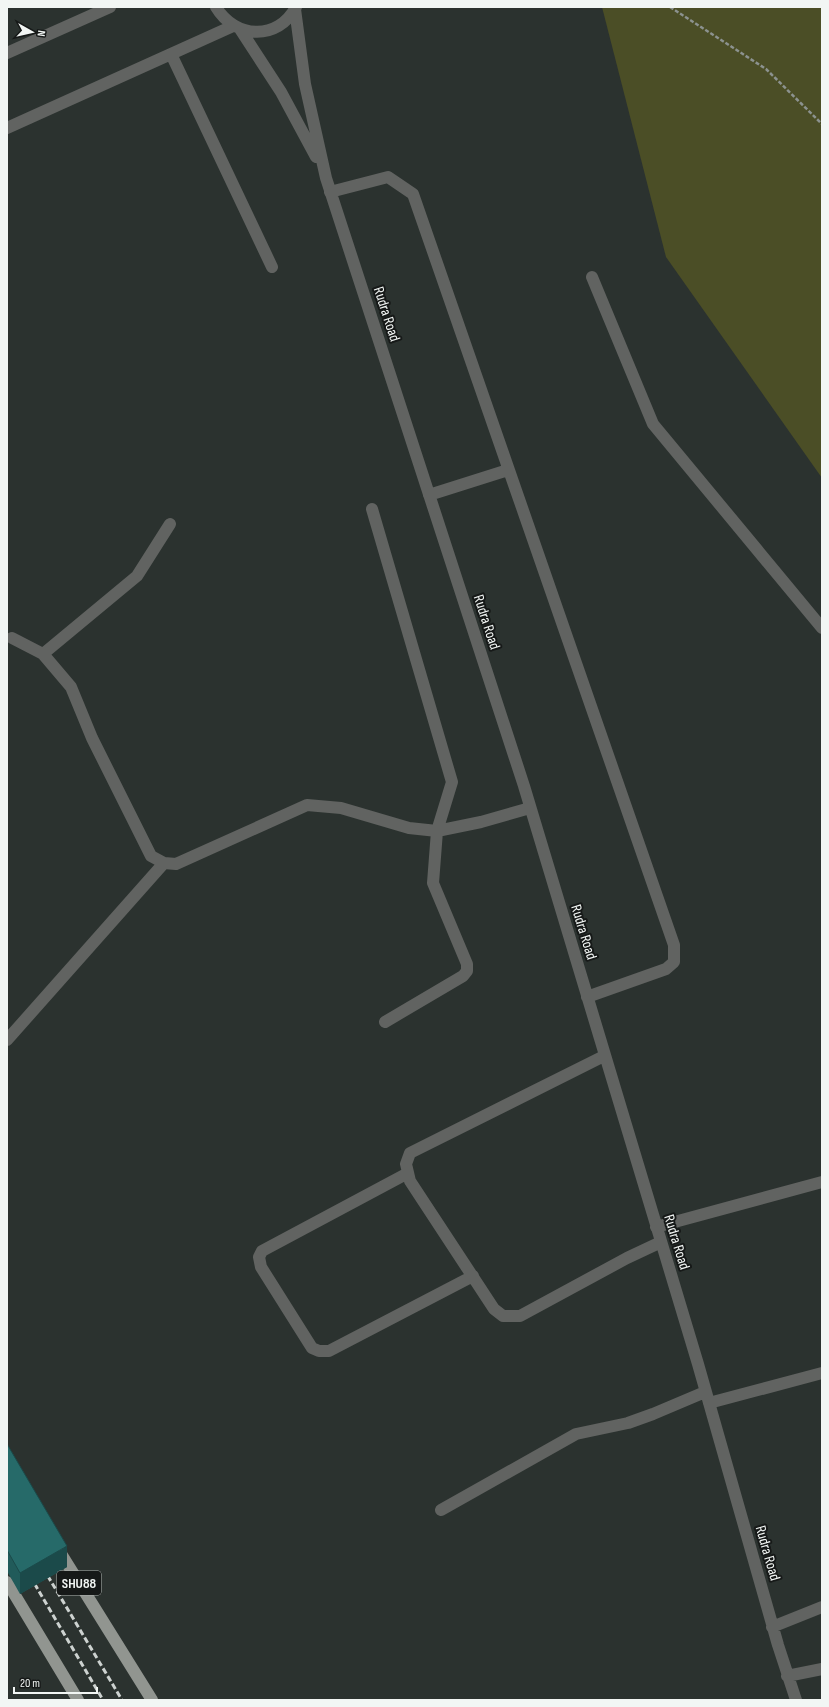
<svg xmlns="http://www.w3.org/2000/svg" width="829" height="1707" viewBox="0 0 829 1707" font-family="'Sofia Sans Condensed',sans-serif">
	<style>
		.green { fill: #4b4e26 }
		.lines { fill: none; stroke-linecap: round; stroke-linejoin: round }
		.path { stroke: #8c928f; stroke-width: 2.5; stroke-dasharray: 4 2; stroke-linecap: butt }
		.minor { stroke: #616361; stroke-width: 12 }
		.major { stroke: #919590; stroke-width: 12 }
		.rail { stroke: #cdd2d0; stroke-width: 3; stroke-dasharray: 6 3; stroke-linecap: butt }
		.wall { fill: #215b5a }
		.shaded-wall { fill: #1b4a4a }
		.building { fill: #266a69; stroke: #1b4a4a }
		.labels { text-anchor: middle; stroke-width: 4; stroke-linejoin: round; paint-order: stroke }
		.shield { fill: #161918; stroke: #b0b4b2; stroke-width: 1 }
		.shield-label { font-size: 14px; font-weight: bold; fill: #f2f6f4 }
		.street-label { font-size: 15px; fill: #f2f6f4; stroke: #161918 }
	</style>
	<rect width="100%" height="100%" fill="#2b322f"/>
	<path class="green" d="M602,7H822V478L666,257Z"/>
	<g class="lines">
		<path class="path" d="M670,7L766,69L822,124"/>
		<path class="minor" d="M216,7C235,39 278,41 296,7
			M295,9L305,84L326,178L524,786L698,1364L778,1645L796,1700
			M240,29L281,92L316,157
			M7,53L110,7
			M171,54L272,267
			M7,128L233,26
			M330,192L388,177L413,194L674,945V962L666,969L587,997
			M592,277L653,424L822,628
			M429,495L508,470
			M372,509L452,782L437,831L433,883L467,964V971L463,976L385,1022
			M12,638L43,654L71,687L92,738L151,856L164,863L176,864L307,805L341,808L409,828L437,831L481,822L530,808
			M43,654L137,576L170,524
			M7,1040L164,863
			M604,1056L410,1153L406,1164L410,1181L494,1309L503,1316H520L627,1258L661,1242
			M408,1173L262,1251L259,1257L261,1267L312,1348L319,1351H329L473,1276
			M656,1227L822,1182
			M709,1403L822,1373
			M441,1510L576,1434L628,1423L653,1414L705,1392
			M772,1627L822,1607
			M787,1676L822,1669"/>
		<path class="major" d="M58,1549L152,1700
			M7,1582L78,1700"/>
		<path class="rail" d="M43,1568L122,1700
			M30,1576L103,1700"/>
	</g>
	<path class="wall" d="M7,1444L67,1567L20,1594L7,1571Z"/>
	<path class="shaded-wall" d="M67,1546V1567L20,1594V1573Z"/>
	<path class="building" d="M7,1444L67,1546L20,1573L7,1550Z"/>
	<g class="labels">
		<rect class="shield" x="57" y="1571" width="44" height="24" rx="3"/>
		<g class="shield-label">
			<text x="79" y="1588">SHU88</text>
		</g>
		<g class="street-label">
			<text transform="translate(387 314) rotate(72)" y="5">Rudra Road</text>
			<text transform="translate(487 622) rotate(72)" y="5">Rudra Road</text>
			<text transform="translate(584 932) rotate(73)" y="5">Rudra Road</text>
			<text transform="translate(677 1242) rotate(73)" y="5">Rudra Road</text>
			<text transform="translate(768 1553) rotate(74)" y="5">Rudra Road</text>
		</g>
	</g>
	<rect width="829" height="1707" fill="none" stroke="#f2f6f4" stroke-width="16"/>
	<g transform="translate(32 32) rotate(98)" stroke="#161918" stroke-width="3" paint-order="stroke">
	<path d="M0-3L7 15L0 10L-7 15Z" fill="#f2f6f4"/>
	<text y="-6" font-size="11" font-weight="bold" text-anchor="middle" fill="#f2f6f4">N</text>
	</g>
	<path d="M14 1687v6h83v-6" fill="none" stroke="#f2f6f4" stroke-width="2"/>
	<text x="20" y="1687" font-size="12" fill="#f2f6f4" stroke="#161918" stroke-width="3" paint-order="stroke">20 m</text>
</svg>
